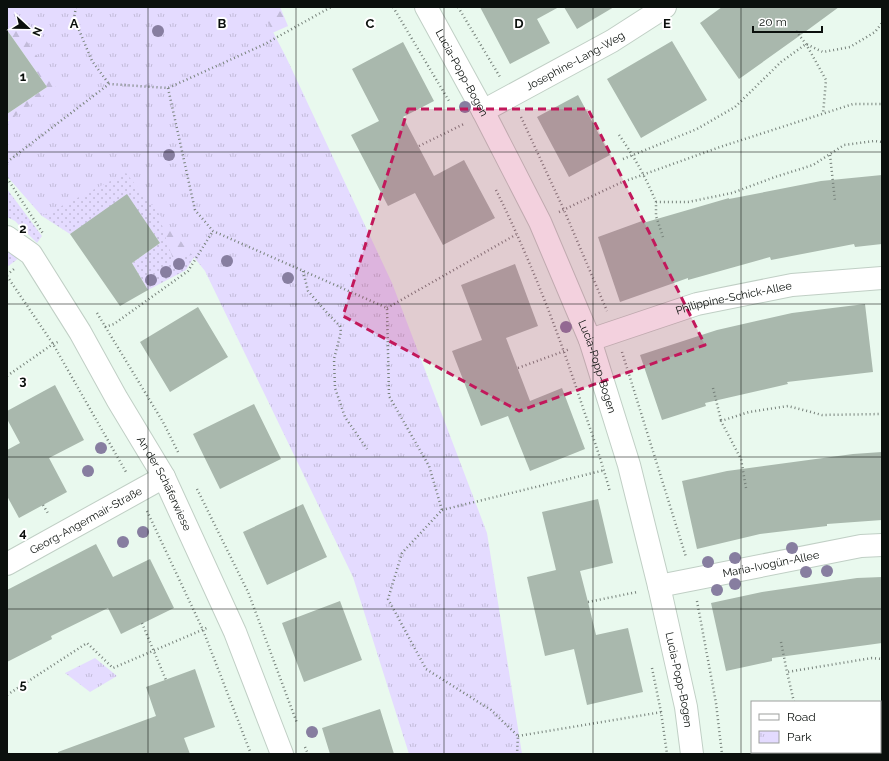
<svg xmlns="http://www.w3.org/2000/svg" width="889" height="761" viewBox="0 0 889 761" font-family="Raleway,sans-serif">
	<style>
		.grass { fill: url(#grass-dots) }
		.forest { fill: url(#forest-firs) }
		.park { fill: url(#park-tufts) }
		.building { fill: #a9b8ad }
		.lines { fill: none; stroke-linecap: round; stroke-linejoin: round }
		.minor-casing { stroke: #c0cfc5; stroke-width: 24 }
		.path { stroke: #77827b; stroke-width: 2.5; stroke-dasharray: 1 3; stroke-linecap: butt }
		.minor { stroke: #fff; stroke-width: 22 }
		.tree { fill: #877ea0 }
		.marked { fill: #c2185b; fill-opacity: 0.2; stroke: #c2185b; stroke-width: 3; stroke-dasharray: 8 5; stroke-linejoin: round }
		.grid { fill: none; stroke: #0b100d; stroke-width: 1; stroke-opacity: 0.55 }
		.labels { text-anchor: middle; stroke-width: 4; stroke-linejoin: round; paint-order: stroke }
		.street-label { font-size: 11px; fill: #0b100d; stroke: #fff }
		.grid-label { font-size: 13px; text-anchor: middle; font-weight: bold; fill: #0b100d; stroke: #fff; stroke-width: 4; stroke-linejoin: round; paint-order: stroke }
	</style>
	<defs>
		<pattern id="grass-dots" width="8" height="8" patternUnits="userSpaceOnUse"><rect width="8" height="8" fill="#e4dbff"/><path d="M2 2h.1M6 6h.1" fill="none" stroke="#c2bbd9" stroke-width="1.8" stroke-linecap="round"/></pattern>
		<pattern id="forest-firs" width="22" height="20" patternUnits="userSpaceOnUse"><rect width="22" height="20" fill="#e4dbff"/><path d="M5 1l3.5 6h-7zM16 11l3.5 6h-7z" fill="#c2bbd9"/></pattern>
		<pattern id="park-tufts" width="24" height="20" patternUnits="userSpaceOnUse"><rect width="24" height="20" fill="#e4dbff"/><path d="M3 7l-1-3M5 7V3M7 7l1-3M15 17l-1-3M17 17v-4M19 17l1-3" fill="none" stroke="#c2bbd9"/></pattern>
	</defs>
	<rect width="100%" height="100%" fill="#e9f9ee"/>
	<path class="grass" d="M128,90L196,254L186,270L148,290L132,263L160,243L127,195L70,234L42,216L7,176V175Z
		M7,189L42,236L37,243L15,221L7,217Z
		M7,247L19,258L7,267Z"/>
	<path class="forest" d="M7,7L83,60L36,134L7,119V114L47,87L7,30Z
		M230,7H280L288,26L225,54Z
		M156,196L196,254L173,259L163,230Z"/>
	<path class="park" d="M7,7H260L286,57L392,283L487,533L522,754H409L353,577L205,271L126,173L42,216L7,176V122L58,85L7,14Z
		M95,658L117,676L90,692L65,673Z"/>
	<path class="building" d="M480,7H559L537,19L550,43L510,64Z
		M564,7H614L577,29Z
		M722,7H839L809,29L739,79L700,23Z
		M7,30L47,87L7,114Z
		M672,41L707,100L641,138L607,79Z
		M403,42L434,101L403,117L434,176L464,160L495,218L443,245L415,193L388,206L351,135L379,121L352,69Z
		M578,95L610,155L569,177L537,117Z
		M882,175V244L855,247L854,244L771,260L770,257L688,280V278L620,302L598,237L642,221L643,223L729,198V199L821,181Z
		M127,194L160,243L132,263L148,290L120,306L70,234Z
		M515,264L538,326L506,338L530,401L562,388L585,449L530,471L508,416L481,426L452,351L482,340L461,285Z
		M865,304L873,372L787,382L788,384L705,403L706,406L662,420L640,355L717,330L792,313Z
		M198,307L228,357L170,392L140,342Z
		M55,385L84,440L49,458L67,492L19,518L7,496V450L20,443L7,419V411Z
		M254,404L281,459L220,489L193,434Z
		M882,452V520L827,524V526L760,534L697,549L682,481L727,471L853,454Z
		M598,499L613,563L580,571L588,602L596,635L628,628L643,692L587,705L574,649L545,656L527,577L556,570L542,512Z
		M303,504L327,557L267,585L243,532Z
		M96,544L113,577L150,559L174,608L121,634L108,608L51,636L52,639L7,662V590Z
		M882,577V643L772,658V661L726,671L711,603L762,592L857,578Z
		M340,601L362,660L304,682L282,623Z
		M195,669L215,727L184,738L190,754H58V752L156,716L146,687Z
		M380,709L394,754H330L322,728Z"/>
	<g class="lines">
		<g class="minor-casing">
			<g id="minor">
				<path id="s1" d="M426,7L483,111L540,222L590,340L629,465L659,586L686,707L692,754"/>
				<path id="s2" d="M483,111L612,41L665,7"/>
				<path id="s3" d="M7,237L31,254L80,332L117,399L164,477L235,632L282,754"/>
				<path id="s4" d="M590,340L697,304L792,285L882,278"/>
				<path id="s5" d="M7,564L164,477"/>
				<path id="s6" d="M659,586L861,546L882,545"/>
			</g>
		</g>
		<path class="path" d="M76,7L74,18L92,61L109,84
			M393,7L449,101
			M458,7L500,77
			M796,31L806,44L826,80L823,114
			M168,88L195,210L213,231L387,308L389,396L429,466L442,510L402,553L388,599L426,669L491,710L518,736L517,754
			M521,117L564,210L607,311
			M619,135C634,156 646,178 656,202
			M419,146L464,124
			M830,155L835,201
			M623,159L697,129L735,107L781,62L806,44L823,52L850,47L875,32L882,23
			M7,162L109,84L168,88L265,44L331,7
			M7,178L44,235
			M496,190C530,259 558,331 582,405C592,434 602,462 610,492
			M559,212L620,183L720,147L853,104H882
			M663,237L656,216V202H688L732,193L775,177L813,165L844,145L874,141L882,142
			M303,271L308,291L329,315L340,326L341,332L334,359L335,388L345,417L367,449
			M7,275L14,269
			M7,276L53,344L126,472
			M387,308L517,234
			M97,313L163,422L179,454
			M105,327L114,324L188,271L213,231
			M622,352L686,557
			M518,368L570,349
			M7,376L53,344L60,341
			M713,388L721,420
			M746,488L741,459L721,421L749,412L788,406L822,415L882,414
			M197,489L248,592L297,723
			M43,505L49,515
			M442,510L605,470
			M147,511L203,630L251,754
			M697,601L716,703L722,754
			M588,602L637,592
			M142,623L166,680
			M781,642L787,672
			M652,668L661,712L667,754
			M7,695L87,643L113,668L209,627
			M794,702L787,672L872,658L882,659
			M518,736L662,712
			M305,747L308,754"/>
		<use href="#minor" class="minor"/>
	</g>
	<g class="tree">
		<circle cx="158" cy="31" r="6"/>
		<circle cx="465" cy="107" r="6"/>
		<circle cx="169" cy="155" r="6"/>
		<circle cx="227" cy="261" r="6"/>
		<circle cx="179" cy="264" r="6"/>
		<circle cx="166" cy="272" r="6"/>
		<circle cx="288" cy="278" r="6"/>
		<circle cx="151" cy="280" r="6"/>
		<circle cx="566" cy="327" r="6"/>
		<circle cx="101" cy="448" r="6"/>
		<circle cx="88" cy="471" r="6"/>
		<circle cx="143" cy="532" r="6"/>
		<circle cx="123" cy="542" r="6"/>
		<circle cx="792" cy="548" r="6"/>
		<circle cx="735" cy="558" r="6"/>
		<circle cx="708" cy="562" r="6"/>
		<circle cx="827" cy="571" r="6"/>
		<circle cx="806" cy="572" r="6"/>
		<circle cx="735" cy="584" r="6"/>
		<circle cx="717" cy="590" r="6"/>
		<circle cx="312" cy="732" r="6"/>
	</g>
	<path class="marked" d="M408,109H588L705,345L519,411L343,316Z"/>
	<path class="grid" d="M148,7V754M296,7V754M444,7V754M593,7V754M741,7V754M7,152H882M7,304H882M7,457H882M7,609H882"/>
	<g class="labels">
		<g class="street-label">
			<text dy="4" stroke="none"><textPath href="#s2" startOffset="105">Josephine-Lang-Weg</textPath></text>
			<text dy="4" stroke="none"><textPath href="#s1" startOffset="75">Lucia-Popp-Bogen</textPath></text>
			<text dy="4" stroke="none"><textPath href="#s4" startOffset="150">Philippine-Schick-Allee</textPath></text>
			<text dy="4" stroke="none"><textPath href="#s1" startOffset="399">Lucia-Popp-Bogen</textPath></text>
			<text dy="4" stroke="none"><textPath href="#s3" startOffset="295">An der Schäferwiese</textPath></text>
			<text dy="4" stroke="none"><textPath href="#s5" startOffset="90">Georg-Angermair-Straße</textPath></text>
			<text dy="4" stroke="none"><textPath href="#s6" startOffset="114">Maria-Ivogün-Allee</textPath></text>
			<text dy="4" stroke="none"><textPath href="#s1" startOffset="723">Lucia-Popp-Bogen</textPath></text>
		</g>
	</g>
	<g class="grid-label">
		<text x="74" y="28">A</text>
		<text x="222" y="28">B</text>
		<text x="370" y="28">C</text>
		<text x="519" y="28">D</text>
		<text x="667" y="28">E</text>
		<text x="23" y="81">1</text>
		<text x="23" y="233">2</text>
		<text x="23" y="385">3</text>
		<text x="23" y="537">4</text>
		<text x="23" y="689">5</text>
	</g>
	<rect width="889" height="761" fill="none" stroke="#0b100d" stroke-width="16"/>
	<rect x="751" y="701" width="130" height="52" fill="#ffffff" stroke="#9d9f9e"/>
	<rect x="759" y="714" width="20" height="6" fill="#ffffff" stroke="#9d9f9e"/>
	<text x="787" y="721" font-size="12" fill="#0b100d">Road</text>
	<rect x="759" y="731" width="20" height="12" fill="url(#park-tufts)" stroke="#9d9f9e"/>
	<text x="787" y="741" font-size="12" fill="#0b100d">Park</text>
	<g transform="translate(28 28) rotate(112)" stroke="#ffffff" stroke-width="3" paint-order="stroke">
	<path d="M0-3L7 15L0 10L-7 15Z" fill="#0b100d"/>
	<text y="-6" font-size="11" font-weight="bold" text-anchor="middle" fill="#0b100d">N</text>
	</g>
	<path d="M753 26v6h69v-6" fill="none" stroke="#0b100d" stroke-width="2"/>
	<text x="759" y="26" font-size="12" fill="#0b100d" stroke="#ffffff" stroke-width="3" paint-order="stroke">20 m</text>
</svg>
